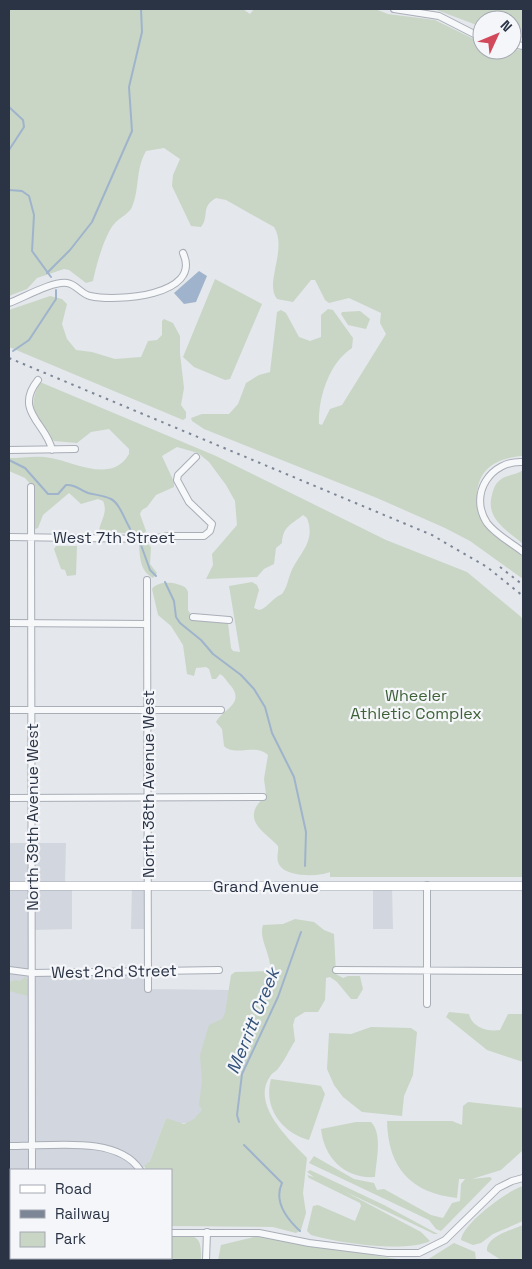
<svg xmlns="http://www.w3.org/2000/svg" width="532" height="1269" viewBox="0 0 532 1269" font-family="'Space Grotesk',sans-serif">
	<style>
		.built { fill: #d2d6de }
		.green { fill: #c9d6c5 }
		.water { fill: #9fb4cc }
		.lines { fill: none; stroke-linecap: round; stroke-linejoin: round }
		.stream { stroke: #9fb4cc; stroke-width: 2 }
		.minor-casing { stroke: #a9aeb7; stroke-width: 8 }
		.major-casing { stroke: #a3abb8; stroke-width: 9 }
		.highway-casing { stroke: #8b94a3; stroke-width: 11 }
		.minor { stroke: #f7f8fa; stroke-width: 6 }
		.major { stroke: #fff; stroke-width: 8 }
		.highway { stroke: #fff; stroke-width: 9 }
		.rail { stroke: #7d8696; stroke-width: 2; stroke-dasharray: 2.5 5; stroke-linecap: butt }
		.labels { text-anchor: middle; stroke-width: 4.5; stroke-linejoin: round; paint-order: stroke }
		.street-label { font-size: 16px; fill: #2b3445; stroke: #f4f6f9 }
		.park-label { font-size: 16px; fill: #3f6138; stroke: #f4f6f9 }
		.water-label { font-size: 18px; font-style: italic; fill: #34527a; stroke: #f4f6f9 }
	</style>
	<rect width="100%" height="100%" fill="#e4e7ec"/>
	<path class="built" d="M9,843H66L65,885L72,886V929L32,930V972L148,970V989L229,990L278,997L242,1074L190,1123H177L166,1118L150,1161L140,1170H11V1228H9Z
		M148,885V929H131L132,886Z
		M373,886H392L393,929H373Z"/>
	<path class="green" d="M9,9H243L250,14L254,9H375L388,14L435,20L482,43V50H523V456C496,458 476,469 477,500C477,509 479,517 484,525C493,538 511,546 523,557V579L470,541L445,528L377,498L204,429L192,421L191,418L202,414H229L238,404L246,383L259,375L270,372L277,312L281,310L286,313L299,337L310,341L321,337V315L328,309L333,310L353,338L352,348C329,363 318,398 319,424L322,425L330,409L342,405L386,334L380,323L381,313L349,298L329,303L325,300L315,280H311L293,302L277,299C264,283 288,249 274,227L226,200L216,198C200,207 210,216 201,227L191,226L172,186L173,175L180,159L164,148L146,151C135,171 140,188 132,207C129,214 120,217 115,223C105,233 96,266 93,281L86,283L69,270L64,269L37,278L27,289L9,296Z
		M434,9H523V38L512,37V20H482V27Z
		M215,279L262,304L230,379L225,380L194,367L183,357Z
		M50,296L62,299L67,304L62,324L67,339L76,350L92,352L115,359L141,357L148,341L157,340L162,335V321L164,319L173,323L180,336V354L184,388L181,405L186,412V418L183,420L9,347V310Z
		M360,311L370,319L366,329L348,325L341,314L342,312Z
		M40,382L216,456L386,540L467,572L520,616L523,619V877H330V872C318,877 288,877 280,866C275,859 279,853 278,846C269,835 247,825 256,807C259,802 263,799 266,794L264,779L268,755C255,743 235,757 224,746L222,729L216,722C223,709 245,704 231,686C227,682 225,677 220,674L216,679H212L209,669L206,667L196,668L194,676L187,674L183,645L171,626L158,615L152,589C159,580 177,582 186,588L188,592V610L193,618L223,619L228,623L231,648L233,651L240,652L229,586L252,582L257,585L259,590L254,608L259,610C268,608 272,598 282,594C287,588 288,579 291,572C300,552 316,542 307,518L303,515C291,525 283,526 282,543L276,548L274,564L264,569L257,577L206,579L213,565L212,554L237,525L235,501L226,485L209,462L198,453L177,447L162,456L174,482V487L156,495L147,507L142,510L140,514L146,531L143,535L113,532L99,534C98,523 109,514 103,501L98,499L81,504L69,493L43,515L38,528L35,529L32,486L25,478L9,471V458C22,458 38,455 51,458C74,462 112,484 129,454V449L109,429L91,432L77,443L54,441C34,421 27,407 40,382Z
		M523,470V544C508,531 485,519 492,495C493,490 495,484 499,481C506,474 515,476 523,470Z
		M148,544L151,547L150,564L157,573L153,578C140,571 140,558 139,544Z
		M56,546H77L76,575L67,576L65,570L61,569L54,549Z
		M295,919L314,922L324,930L334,934L336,974L343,978L348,976H360L363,989L357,999H351L337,982L330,977L326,978L325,1000L318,1012H305L295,1018L293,1025L295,1041C289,1050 284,1062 277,1070C275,1072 272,1073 271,1075C249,1104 290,1140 307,1158L303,1193L306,1213L301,1230L296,1233L273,1227L171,1226V1170H146L144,1166L150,1161L166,1118L184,1124L194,1119L202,1110L199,1105L202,1081L200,1055L209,1025L222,1019L225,1013L231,975L235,972L270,971C272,955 258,939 263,925L283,924Z
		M25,977L29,981L28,996L9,991V982L15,980L20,981Z
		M449,1012L469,1014C472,1028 488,1032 500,1030L508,1014H523V1062L487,1050L446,1017Z
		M371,1027L411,1028L417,1032L413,1075L404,1096L402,1116L362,1112L343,1097L334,1085L327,1069L329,1033L351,1034Z
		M271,1079L315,1085L321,1086L325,1094L309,1140C282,1133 263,1108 271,1079Z
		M468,1102L523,1108V1150L501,1170L472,1179L490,1177L492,1179L441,1231L436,1229L429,1220L309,1163L314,1156L354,1179L374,1183L377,1190L384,1189L431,1215L443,1218L452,1203L460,1201L461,1184L465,1179H459L457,1198C411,1193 388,1168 387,1121H452L462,1125L463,1106Z
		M356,1122H371C383,1134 376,1161 375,1177C345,1179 324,1158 321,1129Z
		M310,1170L384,1205L438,1234H434L344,1191L421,1232L430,1241C406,1253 338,1243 311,1235L307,1231L313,1206L318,1205L355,1221L361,1206L360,1203L309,1178L307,1175L314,1177L307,1172Z
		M523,1186V1221L493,1234L481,1243L473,1245L461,1240C462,1224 508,1190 523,1186Z
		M523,1225V1260H501L487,1251C486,1236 512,1230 523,1225Z
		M171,1235C195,1236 202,1233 201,1260L152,1258H171Z
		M258,1236L403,1260H218L221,1245Z
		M9,1239H11V1258H120L135,1260H9Z
		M454,1243L475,1252L476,1260H427Z"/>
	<path class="water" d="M199,271L207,276L196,302L184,304L174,293Z"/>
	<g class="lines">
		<path class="stream" d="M9,107L23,120L24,127L9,150
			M9,190L22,191L29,196L34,215L32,251L51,277
			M47,273L70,250L92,222L132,131L129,87L142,32L141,9
			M13,351L29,340L56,299V290
			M9,460L25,468L48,494H58L66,485C76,484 79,490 88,493C95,495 103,495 111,499C121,504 126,525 134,535
			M141,545L150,570L156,576
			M165,582L174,601L176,617L180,623L201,640L213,654L241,675L254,689L265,707L272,733L294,777L306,832L305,866
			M239,1122L237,1115L242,1074L278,997L301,932
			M244,1145L282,1183C273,1202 287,1219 300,1231"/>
		<g class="minor-casing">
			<path id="minor" d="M394,9L439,16L482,38
				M512,44L523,46
				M9,303C23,298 52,281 67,283C76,284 81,294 90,296C116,302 203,296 183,253
				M38,380C13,411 47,424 52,450
				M9,450L75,449
				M523,462C491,460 468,494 487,523C496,535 512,543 523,552
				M31,487L32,1170
				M9,537L151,539L169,536H204L210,531L212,524L189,502L177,480L178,475L196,457
				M147,580L148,989
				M193,617L229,620
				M9,623L147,624
				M9,710H221
				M9,798L263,797
				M9,970L32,973L219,970
				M336,970L523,971
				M427,1004V885
				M9,1146C47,1147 117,1134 140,1170
				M9,1232H11
				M171,1233H259L309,1243L388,1253H419L445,1240L498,1188L512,1181L523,1178
				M206,1260L207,1232"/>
		</g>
		<g class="major-casing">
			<path id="major" d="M9,886H523"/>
		</g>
		<g class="highway-casing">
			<path id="highway" d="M9,1237H11
				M138,1258L156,1260"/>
		</g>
		<use href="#minor" class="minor"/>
		<use href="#major" class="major"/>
		<use href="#highway" class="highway"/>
		<path class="rail" d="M9,358L432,535L487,567L523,596
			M500,567L523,585"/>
	</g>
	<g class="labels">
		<g class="street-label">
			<text x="114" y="543">West 7th Street</text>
			<text transform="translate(148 784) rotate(-90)" y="6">North 38th Avenue West</text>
			<text transform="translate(32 817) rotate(-90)" y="6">North 39th Avenue West</text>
			<text x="266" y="892">Grand Avenue</text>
			<text transform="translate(114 971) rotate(-1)" y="6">West 2nd Street</text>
		</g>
		<g class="park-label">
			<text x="416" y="701">Wheeler<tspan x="416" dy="18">Athletic Complex</tspan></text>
		</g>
		<g class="water-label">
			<text transform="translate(253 1021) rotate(-68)" y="6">Merritt Creek</text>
		</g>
	</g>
	<rect width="532" height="1269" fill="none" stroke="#2b3445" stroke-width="20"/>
	<rect x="10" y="1169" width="162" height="90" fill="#f4f6f9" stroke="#a4a8b1"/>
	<rect x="20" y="1185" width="25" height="8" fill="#ffffff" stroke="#a4a8b1"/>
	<text x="55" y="1194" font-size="15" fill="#2b3445">Road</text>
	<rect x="20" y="1210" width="25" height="8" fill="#7d8696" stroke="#a4a8b1"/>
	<text x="55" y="1219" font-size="15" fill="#2b3445">Railway</text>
	<rect x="20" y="1232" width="25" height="15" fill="#c9d6c5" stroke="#a4a8b1"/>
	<text x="55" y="1244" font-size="15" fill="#2b3445">Park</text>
	<g transform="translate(497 35) rotate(46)"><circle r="24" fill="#f4f6f9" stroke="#a4a8b1"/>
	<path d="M0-4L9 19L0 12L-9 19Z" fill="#d1495b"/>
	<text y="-8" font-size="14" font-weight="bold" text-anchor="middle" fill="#2b3445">N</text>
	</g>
</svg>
